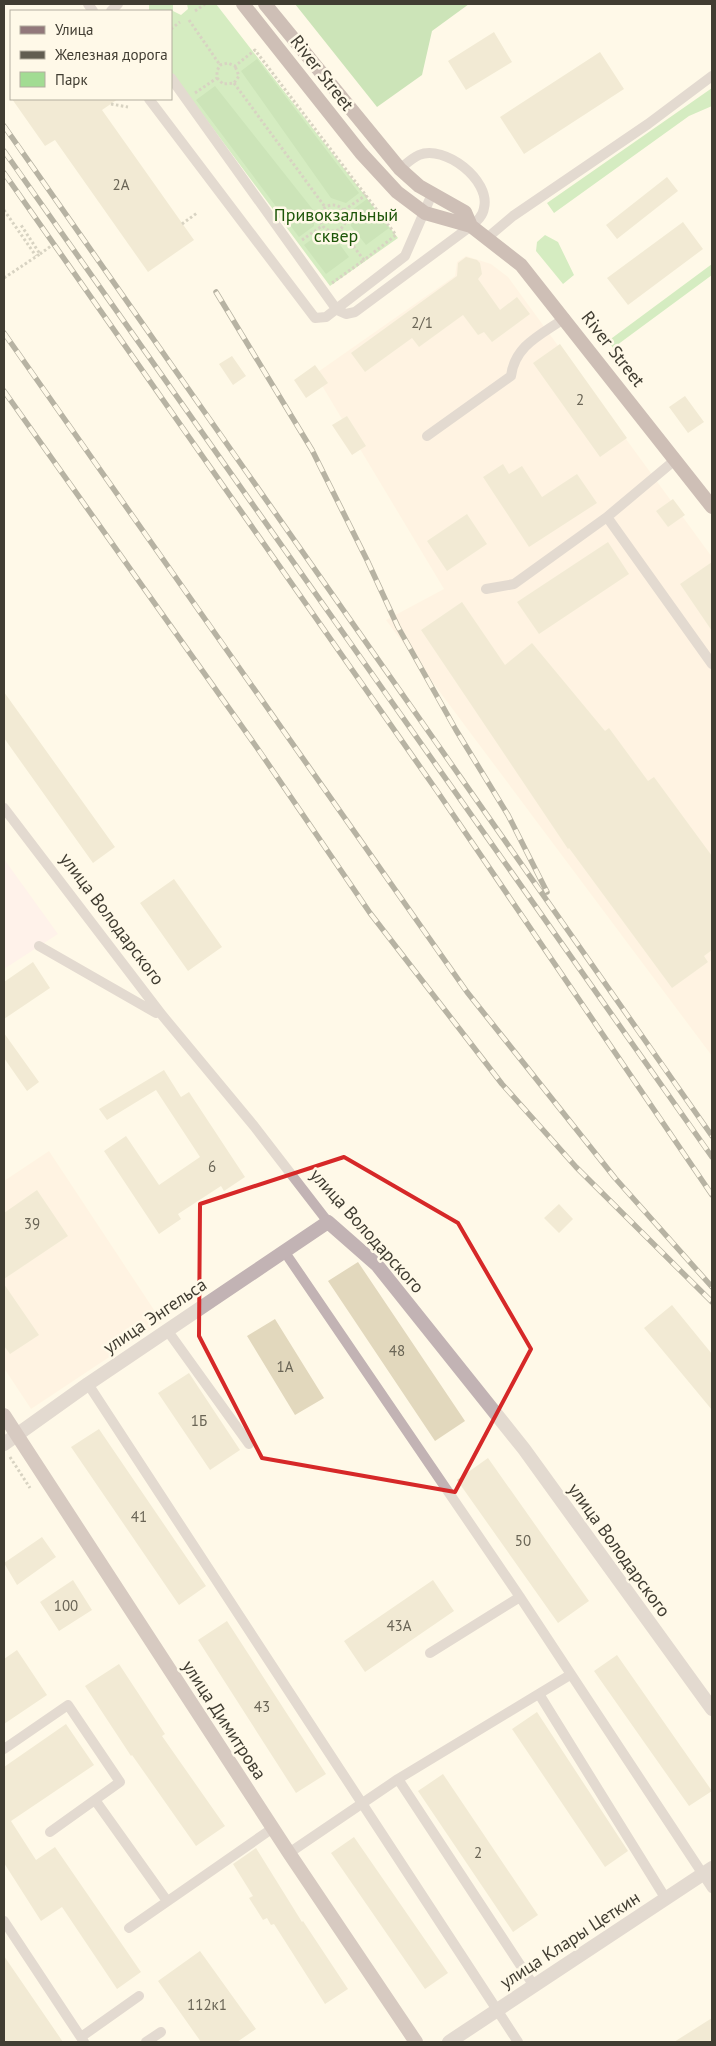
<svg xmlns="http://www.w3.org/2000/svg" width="716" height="2046" viewBox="0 0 716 2046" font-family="'PT Sans',sans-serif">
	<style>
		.commercial { fill: #ffe9ed }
		.industrial { fill: #feecdb }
		.green { fill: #a2dc93 }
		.forest { fill: #8eca7f }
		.building { fill: #e2d8bd }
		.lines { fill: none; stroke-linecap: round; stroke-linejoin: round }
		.path { stroke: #a9a496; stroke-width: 3; stroke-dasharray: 2.5 2.5; stroke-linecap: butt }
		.service { stroke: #c2b3b4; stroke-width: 10 }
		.minor { stroke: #c2b3b4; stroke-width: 14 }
		.secondary { stroke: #a69093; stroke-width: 14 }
		.primary { stroke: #92787b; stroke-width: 14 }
		.rail-casing { stroke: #615d51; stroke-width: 5.5 }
		.rail { stroke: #fff9e8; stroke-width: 4; stroke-dasharray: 11; stroke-linecap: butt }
		.marked { fill: none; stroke: #d62828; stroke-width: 4; stroke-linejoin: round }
		.labels { text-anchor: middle; stroke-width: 5; stroke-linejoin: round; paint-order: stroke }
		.number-label { font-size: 15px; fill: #696455 }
		.street-label { font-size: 18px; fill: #413d32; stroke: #fff9e8 }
		.park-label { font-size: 18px; fill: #1e5609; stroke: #fff9e8 }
	</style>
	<rect width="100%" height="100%" fill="#fff9e8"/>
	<path class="commercial" d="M4,859L58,934L4,969Z"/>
	<path class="industrial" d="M466,256L491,264L508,277L712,557V1056L386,620L444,589L315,374L455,276L457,262Z
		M49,1151L162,1322L31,1409L4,1368V1181Z"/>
	<path class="green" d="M149,4H173V11L181,15L188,9L187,4H216L398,238L330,286L171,72V11H149Z
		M712,88V106L689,116L554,213L547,203Z
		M545,235L558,242L574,275L563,284L536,251L537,242Z
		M712,264V275L613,348L608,341Z"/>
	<path class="forest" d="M295,4H469L432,31L422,75L377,107Z
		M257,59L359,193L346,203L331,198L241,71Z
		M215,86L314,211V226L299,237L196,100Z
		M367,199L389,228L366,245L351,226L352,210Z
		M319,234L335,238L349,257L326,274L304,245Z"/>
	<path class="building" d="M494,32L512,62L466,90L448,61Z
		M600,52L624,89L524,154L500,117Z
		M12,99H118L102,110L194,240L148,272L55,140L45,146Z
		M667,177L678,191L617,239L606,225Z
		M683,222L703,249L628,305L607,278Z
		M466,257L477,260L480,263L482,274L478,279L500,310L517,297L530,314L492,342L484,332L478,335L463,315L419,347L412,338L365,372L351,353L457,276L458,263Z
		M560,344L627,438L600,457L533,363Z
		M232,356L246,376L233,385L219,364Z
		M315,365L328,383L306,398L294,380Z
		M685,396L704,422L688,433L669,407Z
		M347,416L366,446L352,455L332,425Z
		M503,464L509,474L522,466L542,497L577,474L597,503L529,547L483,477Z
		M673,499L685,515L668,527L656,511Z
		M467,514L487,544L447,571L427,541Z
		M608,542L629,574L539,634L517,602Z
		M712,562V631L680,584Z
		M462,602L505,665L532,643L605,731L609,728L648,781L654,777L712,856V950L704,956L708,962L672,988L569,848L568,849L421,630Z
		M4,692L115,847L93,863L4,738Z
		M174,879L222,947L188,971L140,903Z
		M33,962L50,988L4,1019V982Z
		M4,1033L39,1082L27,1091L4,1058Z
		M164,1070L181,1097L189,1092L245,1177L224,1191L221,1186L178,1214L181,1219L159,1234L104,1151L126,1136L159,1185L200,1157L156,1090L107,1120L99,1109Z
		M37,1190L68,1236L4,1279V1213Z
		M559,1204L573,1219L559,1233L544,1218Z
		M358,1262L465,1421L435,1441L328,1281Z
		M4,1284L39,1335L10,1354L4,1346Z
		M672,1305L712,1354V1410L644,1328Z
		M275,1319L324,1398L295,1415L247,1336Z
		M189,1373L240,1450L210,1470L158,1393Z
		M99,1429L206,1586L179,1605L71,1447Z
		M488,1458L589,1601L558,1623L457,1480Z
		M42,1537L56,1557L17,1585L4,1563Z
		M73,1580L92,1610L59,1631L40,1602Z
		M433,1580L454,1611L365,1672L344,1641Z
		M227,1621L326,1774L296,1793L198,1640Z
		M17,1650L47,1695L4,1724V1659Z
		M617,1655L712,1791L689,1806L594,1671Z
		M119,1664L165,1734L162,1736L225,1826L196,1846L132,1755L131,1756L85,1686Z
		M537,1712L628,1851L605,1867L512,1729Z
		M66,1724L94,1765L11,1821L36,1860L55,1847L141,1972L117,1989L62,1907L41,1921L4,1863V1767Z
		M443,1774L538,1915L513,1932L418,1791Z
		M354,1837L448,1973L425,1989L331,1853Z
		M256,1848L302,1922L303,1921L348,1989L325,2004L274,1924L271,1925L267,1918L263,1920L249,1898L253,1896L233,1864Z
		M200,1951L256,2029L237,2042H201L158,1981Z
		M4,1956L63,2042H4Z
		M712,2018V2042H674Z"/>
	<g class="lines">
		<path class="path" d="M195,11L205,4
			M189,20L220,65
			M171,29L180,22
			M217,78L223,84L234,83L239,76L235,66
			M234,83L325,207
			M195,93L217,78V71L220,65L228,63L235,66L255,50L396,235L364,260L341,230
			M111,104L128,107
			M320 218a13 13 0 1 1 26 0a13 13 0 1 1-26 0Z
			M4,210L36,256
			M344,210L366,195
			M182,224L197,213
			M302,240L322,226
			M40,254L51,246
			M4,278L40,254L21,225
			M332,283L364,260
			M10,1457L30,1488"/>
		<path class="service" d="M88,4L93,11
			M111,11L118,4
			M171,78L337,310L346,314L355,312L471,226C477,221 483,216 484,208C491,180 444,144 419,155C412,158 406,164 400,169
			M149,99L315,318L326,317L405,256L432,194
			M487,238L513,216L648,124L712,76
			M427,436L511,376C515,345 541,335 565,318
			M675,460L607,517L712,664
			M486,589L514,584L607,517
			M4,808L162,1015L254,1126L328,1222
			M39,946L156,1013
			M284,1251L520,1597L712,1888
			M167,1330L249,1444
			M88,1384L518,2042
			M430,1653L520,1597
			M539,1694L666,1899
			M4,1749L68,1705L120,1782L50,1832
			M398,1779L534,1986
			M95,1800L167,1901
			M289,1853L398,1779L570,1675
			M4,1921L84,2042
			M129,1928L273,1828
			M81,2037L139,1996
			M146,2042L161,2032"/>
		<path class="minor" d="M4,1444L88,1384L328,1222L377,1265L524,1449L712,1709
			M449,2042L712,1868"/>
		<path class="secondary" d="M4,1415L289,1853L416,2042"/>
		<path class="primary" d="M243,4L361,153L397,192L425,213L471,226L521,265L712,507
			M265,4L400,169L419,186L465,212L471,226"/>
		<g class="rail-casing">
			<path id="rail" d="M4,126L712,1136
				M4,151L712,1157
				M4,173L437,791L712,1195
				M216,292L312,450L367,560L398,627L456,730L508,815L547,892
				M4,333L467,992L615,1178L712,1287
				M4,391L260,752L370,913L502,1084L576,1167L712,1302"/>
		</g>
		<use href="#rail" class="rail"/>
	</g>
	<path d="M0 0H716V2046H0ZM344,1157L458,1223L531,1349L455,1492L262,1458L199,1336L200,1204Z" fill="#fff9e8" fill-opacity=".55" fill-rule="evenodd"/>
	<path class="marked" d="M344,1157L458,1223L531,1349L455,1492L262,1458L199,1336L200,1204Z"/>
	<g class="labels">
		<g class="number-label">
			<text x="121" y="190">2А</text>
			<text x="422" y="328">2/1</text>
			<text x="580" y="405">2</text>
			<text x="212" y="1172">6</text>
			<text x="32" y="1229">39</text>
			<text x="397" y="1356">48</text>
			<text x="285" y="1372">1А</text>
			<text x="199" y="1426">1Б</text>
			<text x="139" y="1522">41</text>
			<text x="523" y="1546">50</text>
			<text x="66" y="1611">100</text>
			<text x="399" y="1631">43А</text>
			<text x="262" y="1712">43</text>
			<text x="478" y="1858">2</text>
			<text x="207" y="2010">112к1</text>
		</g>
		<g class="street-label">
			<text transform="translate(322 73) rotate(52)" y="6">River Street</text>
			<text transform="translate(613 349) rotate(52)" y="6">River Street</text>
			<text transform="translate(112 919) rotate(53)" y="6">улица Володарского</text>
			<text transform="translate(367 1231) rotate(48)" y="6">улица Володарского</text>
			<text transform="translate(155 1316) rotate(-34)" y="6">улица Энгельса</text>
			<text transform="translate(619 1550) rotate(54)" y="6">улица Володарского</text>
			<text transform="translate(224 1720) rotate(57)" y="6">улица Димитрова</text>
			<text transform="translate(570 1940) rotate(-33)" y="6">улица Клары Цеткин</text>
		</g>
		<g class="park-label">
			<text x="336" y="221">Привокзальный<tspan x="336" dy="21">сквер</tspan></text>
		</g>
	</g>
	<rect width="716" height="2046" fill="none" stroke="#413d32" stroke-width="10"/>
	<rect x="10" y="10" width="162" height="90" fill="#fff9e8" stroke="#b3ae9f"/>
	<rect x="20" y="26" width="25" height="8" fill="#92787b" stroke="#b3ae9f"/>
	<text x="55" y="35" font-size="15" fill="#413d32">Улица</text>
	<rect x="20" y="51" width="25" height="8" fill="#615d51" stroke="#b3ae9f"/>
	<text x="55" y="60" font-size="15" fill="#413d32">Железная дорога</text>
	<rect x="20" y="72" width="25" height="15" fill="#a2dc93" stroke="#b3ae9f"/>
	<text x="55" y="85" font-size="15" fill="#413d32">Парк</text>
</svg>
